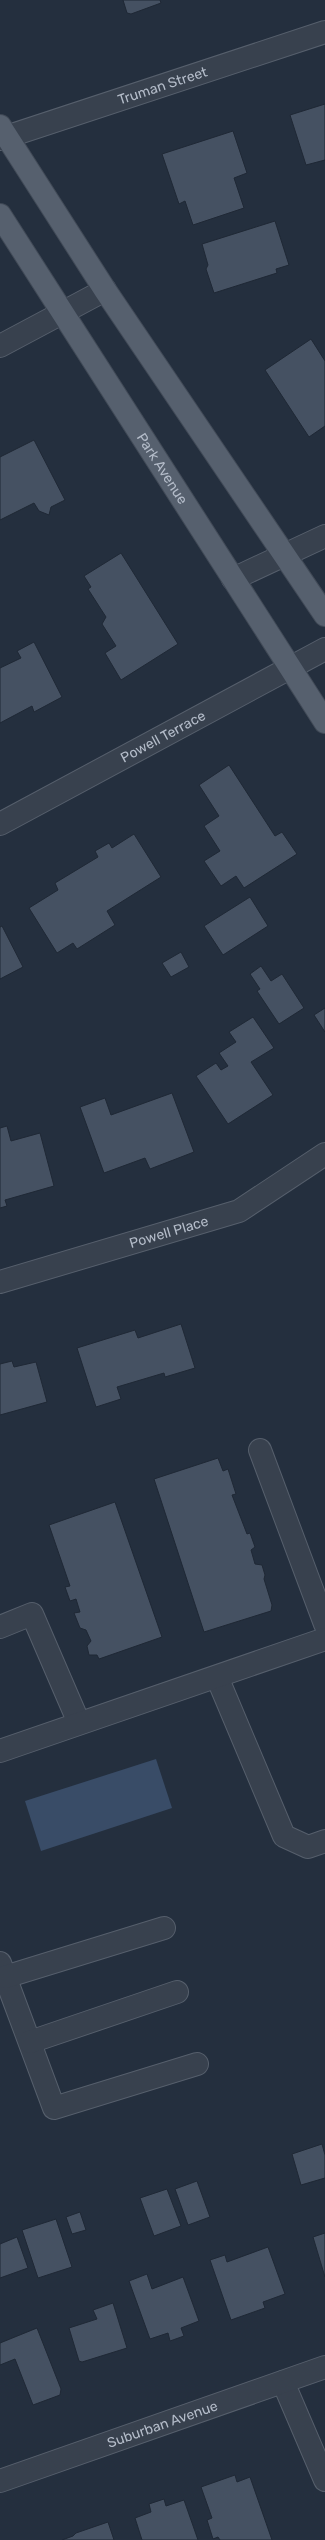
<svg xmlns="http://www.w3.org/2000/svg" width="325" height="2540" viewBox="0 0 325 2540" font-family="Rubik,sans-serif">
	<style>
		.water { fill: #394c67 }
		.building { fill: #455162; stroke: #1f2835 }
		.lines { fill: none; stroke-linecap: round; stroke-linejoin: round }
		.minor-casing { stroke: #565f6c; stroke-width: 24 }
		.major-casing { stroke: #414a57; stroke-width: 24 }
		.minor { stroke: #38414e; stroke-width: 22 }
		.major { stroke: #56606e; stroke-width: 22 }
		.labels { text-anchor: middle; stroke-width: 3; stroke-linejoin: round; paint-order: stroke }
		.street-label { font-size: 14px; fill: #b4bcc9; stroke: #1d2633 }
	</style>
	<rect width="100%" height="100%" fill="#242f3e"/>
	<path class="water" d="M156,1759L172,1808L41,1851L25,1801Z"/>
	<path class="building" d="M123,0H160L161,3L131,14L127,13Z
		M325,104V160L306,165L290,115Z
		M233,131L247,173L234,178L244,208L193,225L185,201L179,204L162,154Z
		M275,221L289,265L276,269L277,273L214,293L206,269L208,265L202,244Z
		M311,339L325,361V426L309,437L265,370Z
		M34,440L65,500L51,507L49,515L39,511L34,503L0,520V457Z
		M121,553L178,644L121,680L105,653L116,646L102,624L106,617L88,589L91,587L84,576Z
		M34,642L62,697L34,712L32,706L0,723V668L21,658L17,651Z
		M229,765L275,836L282,832L297,854L244,888L236,876L221,886L204,861L220,851L204,826L219,816L199,785Z
		M134,834L161,877L107,911L115,925L77,949L73,943L57,953L29,908L58,890L55,883L98,857L95,851L109,843L112,848Z
		M250,897L268,926L223,955L204,926Z
		M2,926L23,967L0,979V927Z
		M181,952L189,967L171,977L162,963Z
		M261,966L271,981L282,974L304,1008L279,1024L257,991L260,989L250,974Z
		M325,1008V1032L314,1015Z
		M253,1017L274,1048L251,1062L273,1095L228,1124L196,1076L216,1063L221,1070L228,1066L219,1053L236,1042L229,1032Z
		M172,1093L194,1152L150,1169L145,1158L104,1173L80,1107L105,1098L111,1115Z
		M7,1126L11,1141L40,1133L54,1186L5,1200L7,1206L0,1208V1128Z
		M181,1324L195,1368L165,1377L164,1373L117,1387L121,1399L96,1407L77,1348L135,1330L138,1338Z
		M12,1361L14,1367L36,1362L47,1402L0,1415V1364Z
		M218,1458L223,1471L228,1469L236,1494L232,1495L247,1534L250,1533L255,1547L251,1550L255,1564L262,1565L265,1575L264,1579L272,1605L271,1611L204,1632L154,1479Z
		M115,1502L162,1637L99,1659L97,1655H89L87,1646L91,1641L86,1630L80,1628L74,1613L80,1612L76,1599L70,1601L65,1587L70,1586L49,1525Z
		M322,2144L325,2155V2178L301,2185L292,2154Z
		M197,2181L210,2217L188,2225L175,2189Z
		M167,2189L181,2226L154,2236L140,2198Z
		M80,2212L86,2230L72,2234L66,2217Z
		M56,2219L72,2267L38,2278L22,2230Z
		M325,2233V2277L313,2237Z
		M17,2237L28,2268L0,2278V2244Z
		M268,2247L285,2294L263,2302L265,2308L231,2320L210,2260L225,2255L227,2262Z
		M147,2274L152,2289L183,2277L199,2321L181,2328L184,2336L170,2341L168,2333L150,2339L129,2281Z
		M113,2303L127,2348L82,2362L79,2361L69,2328L97,2319L93,2310Z
		M37,2328L61,2389L60,2395L33,2405L15,2359L0,2365V2343Z
		M235,2475L237,2482L250,2477L272,2540H220L218,2537L213,2539L207,2520L212,2518L201,2487Z
		M164,2499L166,2506L184,2500L198,2540H142L135,2518L151,2512L149,2504Z
		M108,2522L114,2540H62L73,2536L76,2533Z"/>
	<g class="lines">
		<g class="minor-casing">
			<g id="minor">
				<path id="s1" d="M0,139L325,32"/>
				<path d="M0,346L105,290"/>
				<path d="M233,579L325,536"/>
				<path id="s2" d="M0,824L325,649"/>
				<path id="s3" d="M0,1282L239,1211L325,1154"/>
				<path d="M260,1450L325,1624"/>
				<path d="M0,1627L32,1614L79,1723"/>
				<path d="M217,1677L284,1836L308,1847L325,1841"/>
				<path d="M0,1751L325,1639"/>
				<path d="M0,1963L54,2108L197,2064"/>
				<path d="M5,1977L164,1928"/>
				<path d="M30,2042L177,1992"/>
				<path d="M283,2382L325,2480"/>
				<path id="s4" d="M0,2481L325,2367"/>
			</g>
		</g>
		<g class="major-casing">
			<g id="major">
				<path d="M0,126L105,290L325,615"/>
				<path id="s5" d="M0,215L325,722"/>
			</g>
		</g>
		<use href="#minor" class="minor"/>
		<use href="#major" class="major"/>
	</g>
	<g class="labels">
		<g class="street-label">
			<text dy="5" stroke="none"><textPath href="#s1" startOffset="171">Truman Street</textPath></text>
			<text dy="5" stroke="none"><textPath href="#s5" startOffset="301">Park Avenue</textPath></text>
			<text dy="5" stroke="none"><textPath href="#s2" startOffset="185">Powell Terrace</textPath></text>
			<text dy="5" stroke="none"><textPath href="#s3" startOffset="176">Powell Place</textPath></text>
			<text dy="5" stroke="none"><textPath href="#s4" startOffset="172">Suburban Avenue</textPath></text>
		</g>
	</g>
</svg>
